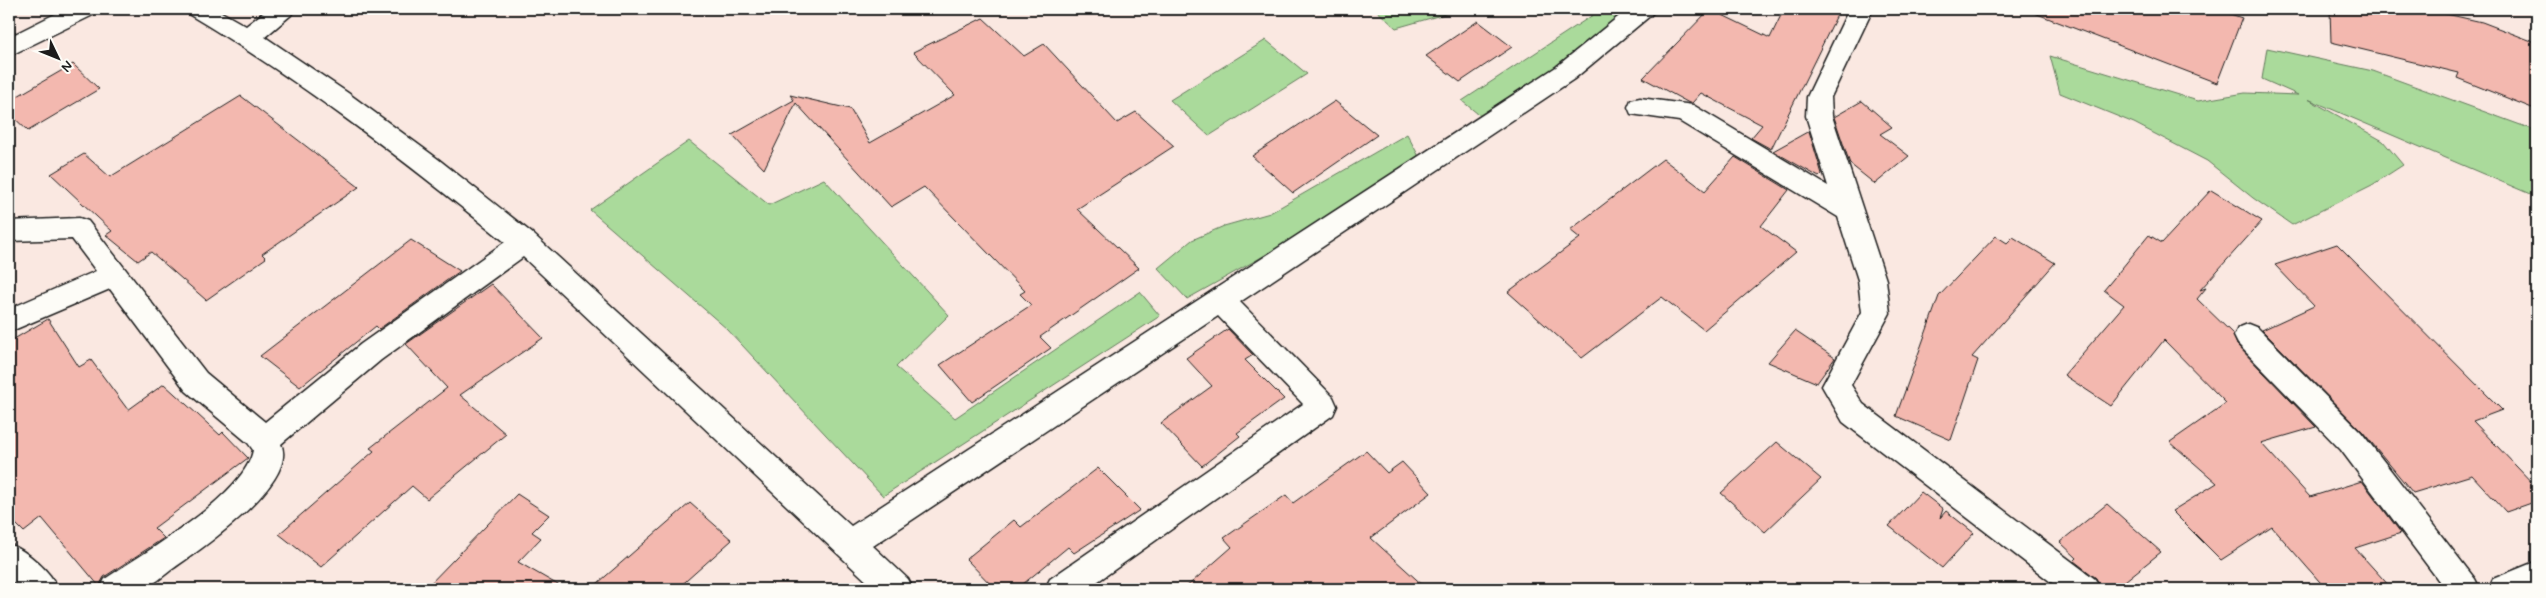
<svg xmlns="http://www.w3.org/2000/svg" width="2546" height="598" viewBox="0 0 2546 598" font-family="Mynerve,sans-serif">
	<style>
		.green { fill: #aada9b; stroke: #637b5c }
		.building { fill: #f3b8af; stroke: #1c1c1c }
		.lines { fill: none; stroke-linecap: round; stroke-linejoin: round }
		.minor-casing { stroke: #1c1c1c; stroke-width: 3 }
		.minor { fill: #fdfcf7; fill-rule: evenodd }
	</style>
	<rect width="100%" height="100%" fill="#fae8e1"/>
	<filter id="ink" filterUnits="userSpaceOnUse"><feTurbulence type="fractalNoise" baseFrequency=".02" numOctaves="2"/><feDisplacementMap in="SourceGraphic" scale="10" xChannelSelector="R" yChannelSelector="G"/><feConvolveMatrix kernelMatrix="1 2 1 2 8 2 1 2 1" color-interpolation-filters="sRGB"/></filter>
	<g filter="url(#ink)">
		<path class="green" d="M1375,9H1462L1396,28Z
			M1602,9H1662L1483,118L1462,101Z
			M1266,40L1307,74L1209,136L1170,100Z
			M2267,48L2373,71L2537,131V197L2308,99L2383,141L2403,165L2372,185L2292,225L2253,198L2207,161L2134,123L2060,93L2050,56L2198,101L2245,93L2298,95L2262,79Z
			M1407,134L1424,166L1187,299L1158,268L1192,240L1224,226L1270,213Z
			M689,141L769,205L824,179L949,315L896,367L955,418L1140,292L1160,316L883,496L727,329L590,210Z"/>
		<path class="building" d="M1710,9L1770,38L1784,9H1840L1771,149L1751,138L1762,125L1701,93L1692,103H1689L1643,78Z
			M2032,9H2216L2242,18L2217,83L2032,12Z
			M2330,9H2424L2482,22L2537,43V110L2457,78L2459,73L2331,42Z
			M983,18L1024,56L1044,44L1117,123L1136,112L1174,146L1077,209L1139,268L1040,337L1051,348L972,402L940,365L1031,305L1020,294L1025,291L924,187L891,207L796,103L764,169L732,135L794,100L790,95L850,109L870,143L955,95L913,52Z
			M1478,21L1512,47L1460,82L1426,56Z
			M73,64L99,89L28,131L9,113V101Z
			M241,96L359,187L262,254L266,258L206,300L151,252L138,261L106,235L112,231L51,174L84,154L110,177Z
			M1335,101L1377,135L1293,193L1252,156Z
			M1862,101L1892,127L1880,134L1909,156L1875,184L1850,164L1834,117Z
			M1809,131L1822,174L1819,177L1773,151Z
			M1735,157L1789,190L1761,226L1796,252L1704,330L1662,297L1582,358L1508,292L1580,238L1570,230L1663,159L1705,191Z
			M2211,190L2262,221L2200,290L2206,288L2197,299L2233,334L2237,345L2316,427L2261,443L2310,497L2362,481L2401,533L2355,548L2392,589H2326L2272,527L2221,560L2172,511L2217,483L2170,442L2226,403L2164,340L2111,406L2064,375L2124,305L2104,290L2149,235L2162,243Z
			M1996,236L2007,243L2013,237L2055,263L1972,357L1978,360L1951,440L1896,416L1939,296Z
			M411,240L460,271L379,329L376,326L300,387L260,356Z
			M2337,244L2502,410L2473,421L2537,488V501L2506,512L2472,475L2413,493L2362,431L2262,330L2314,306L2275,265Z
			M491,284L543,338L460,395L506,434L427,499L412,486L321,567L279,534L374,451L370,448L447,388L406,344Z
			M48,319L79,367L91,360L128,410L164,384L220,435L223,432L248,458L154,528L164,538L104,577L99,586L42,518L24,532L9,517V342Z
			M1228,329L1253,355L1245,360L1284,399L1237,433L1240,436L1202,466L1161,423L1212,386L1186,358Z
			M1795,331L1835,358L1817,383L1768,362Z
			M1777,442L1821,479L1765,532L1721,493Z
			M1366,451L1387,473L1402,462L1431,493L1371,538L1427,589H1184L1232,547L1224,538L1286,495L1293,503Z
			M1098,468L1140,510L1074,553L1068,547L1017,589H995L966,559L1014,520L1021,527Z
			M1921,492L1943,509L1940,518L1946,511L1974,533L1942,568L1889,526Z
			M517,494L549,515L532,532L541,538L518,562L565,589H425Z
			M690,503L732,540L677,589H591Z
			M2107,504L2161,552L2115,589H2102L2096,578L2074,561L2077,558L2060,542Z"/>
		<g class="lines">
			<g class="minor-casing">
				<path id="minor" d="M65,9H97L93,15L9,56V37Z
					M186,9H216L246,26L268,9H295L291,15L265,37L348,93L438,159L533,234L851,526L1556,67L1628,9H1655L1651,15L1574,79L1240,302L1333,397L1337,406L1333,415L1087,589H1045L1050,579L1303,404L1218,316L873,546L908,579L913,589H875L523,257L381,360L281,444C299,482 200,550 174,568C165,574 153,586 142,589C131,593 112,589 100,589L105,579C143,553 245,496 253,450L248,443L186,391L110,289L9,332V309L96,271L72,239L9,241V221L79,218L88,221L206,373L265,422L361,344L505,242C404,160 301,81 190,15Z
					M1849,9H1873L1831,97L1832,116L1886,280L1890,313L1851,385L1863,404L2095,579L2100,589H2060L1843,422L1822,386L1862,312L1858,280L1838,217L1679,121L1631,114L1628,107L1631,100L1640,98L1693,105L1828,186L1806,116L1807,97Z
					M2248,324L2258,328L2361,432L2475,579L2480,589H2445L2341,450L2238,344L2234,336L2238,328Z
					M9,544C27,551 51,571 58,589H20L9,578Z
					M2537,561V589H2488L2493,579Z"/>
			</g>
			<use href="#minor" class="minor"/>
		</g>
	</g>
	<rect width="2546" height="598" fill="none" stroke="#fdfcf7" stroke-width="30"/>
	<rect x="15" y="15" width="2516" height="568" fill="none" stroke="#1c1c1c" stroke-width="2" filter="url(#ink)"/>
	<g transform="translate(58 58) rotate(133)" stroke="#fdfcf7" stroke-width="4" paint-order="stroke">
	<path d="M0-4L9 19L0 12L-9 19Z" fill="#1c1c1c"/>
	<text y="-8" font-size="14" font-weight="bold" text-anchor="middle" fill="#1c1c1c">N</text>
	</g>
</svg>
